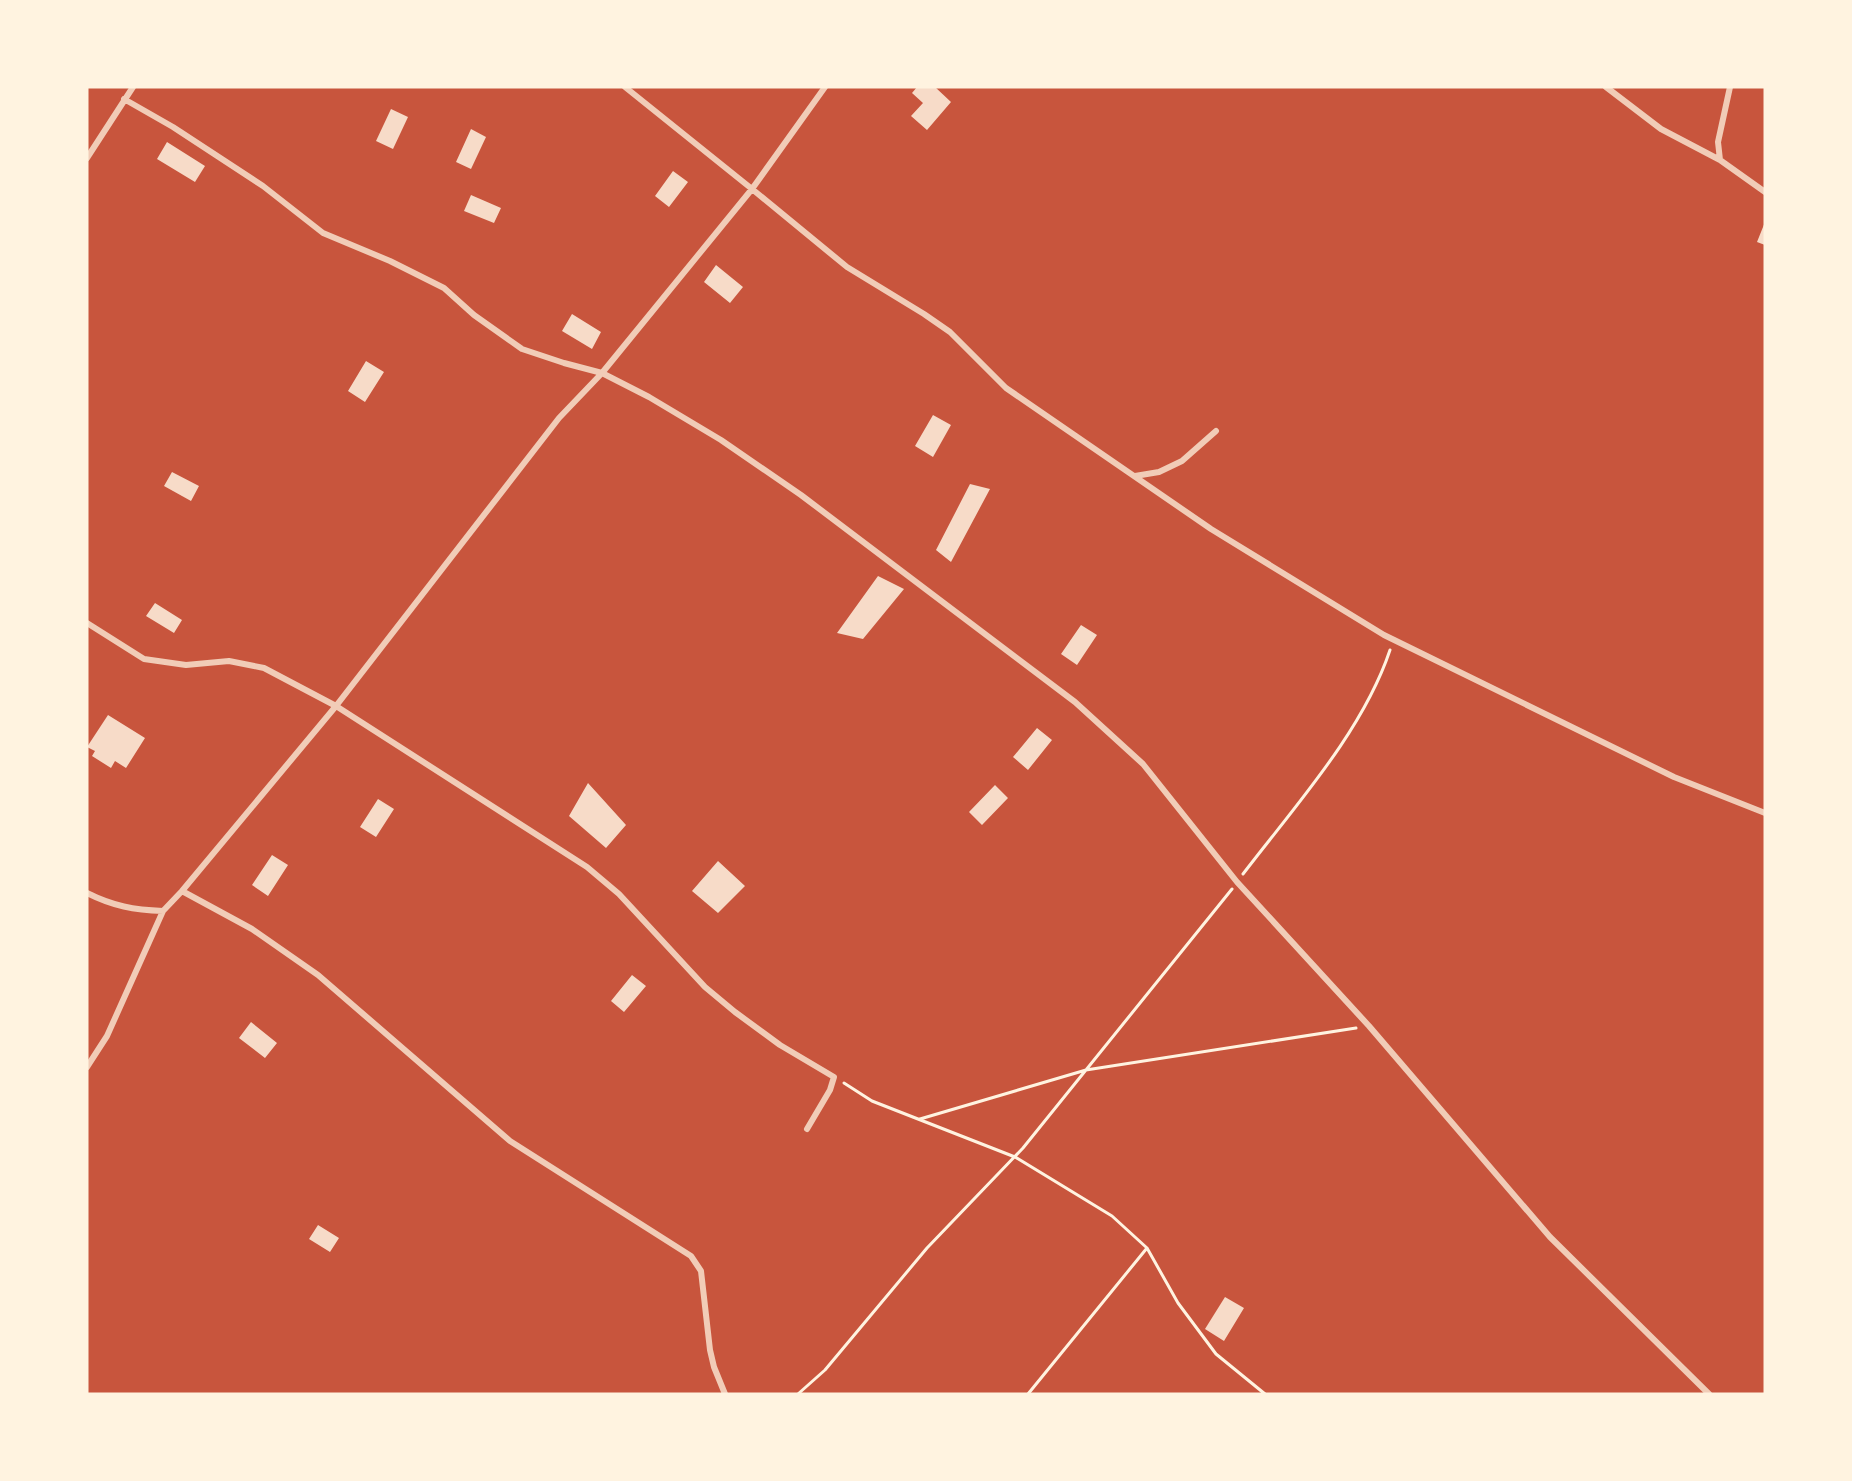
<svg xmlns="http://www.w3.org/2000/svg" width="1852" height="1481" viewBox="0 0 1852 1481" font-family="Georgia,serif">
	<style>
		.building { fill: #f7dbc8 }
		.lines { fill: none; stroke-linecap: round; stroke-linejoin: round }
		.path { stroke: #fff3e0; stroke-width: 3 }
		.minor { stroke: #f1ccb7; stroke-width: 6 }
	</style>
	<rect width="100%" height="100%" fill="#c8553d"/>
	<path class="building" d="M917,87H935L951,102L927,130L911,116L923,103L912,93Z
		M391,109L408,117L393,149L376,141Z
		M471,129L486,137L471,169L456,162Z
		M167,142L205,166L195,182L157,159Z
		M673,171L688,182L669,207L655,196Z
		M471,195L501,208L494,223L464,211Z
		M1765,222V245L1757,242Z
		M716,265L743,287L730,303L704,282Z
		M572,314L601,332L592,349L562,331Z
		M366,361L384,372L365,402L348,391Z
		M933,415L951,425L933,457L915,446Z
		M172,472L199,486L191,501L164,486Z
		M970,484L990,489L951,562L936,550Z
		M878,576L904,589L863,639L837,633Z
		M155,603L182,620L174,633L146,616Z
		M1081,625L1097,635L1077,665L1061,654Z
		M108,715L145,738L126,768L115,761L111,768L92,756L95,751L87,747Z
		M1037,728L1052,740L1028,770L1013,757Z
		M588,783L626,825L606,848L569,816Z
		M995,785L1008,798L982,825L969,812Z
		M378,799L394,809L376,837L360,827Z
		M272,855L288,865L268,896L252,885Z
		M718,861L745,886L718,913L692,891Z
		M632,975L646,986L624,1012L611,1001Z
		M251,1022L277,1043L265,1058L239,1038Z
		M318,1225L339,1238L330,1252L309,1239Z
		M1225,1297L1244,1308L1224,1341L1205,1329Z"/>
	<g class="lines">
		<path class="path" d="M1243,874C1295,806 1363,731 1390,650
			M844,1083L872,1101L1015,1157L1112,1216L1147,1248L1178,1303L1216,1354L1265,1394
			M920,1119L1086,1070L1356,1028
			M798,1394L825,1370L927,1248L1023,1148L1232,889
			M1028,1394L1147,1248"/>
		<path class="minor" d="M625,87L752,189L847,267L924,314L950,332L1006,388L1211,529L1384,635L1674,777L1765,813
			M1606,87L1661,129L1720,160
			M1730,87L1718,142L1720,160L1765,192
			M124,99L173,127L263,186L323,233L390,261L444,288L474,315L522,349L564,363L602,373L649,397L721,440L801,495L1075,702L1143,764L1237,882L1369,1026L1550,1237L1709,1394
			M87,158L133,87
			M1135,476L1159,472L1182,461L1216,431
			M87,623L144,659L186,665L229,661L264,668L336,706L587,867L619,894L705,987L735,1012L780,1045L834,1077L830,1090L807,1129
			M182,891L252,929L318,975L510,1141L691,1256L701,1271L710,1350L714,1367L725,1394
			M87,893C113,906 134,910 163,911
			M87,1067L107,1036L163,911L182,891L336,706L559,418L602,373L752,189L825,87"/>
	</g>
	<rect width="1852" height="1481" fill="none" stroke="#fff3e0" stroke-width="177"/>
</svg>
